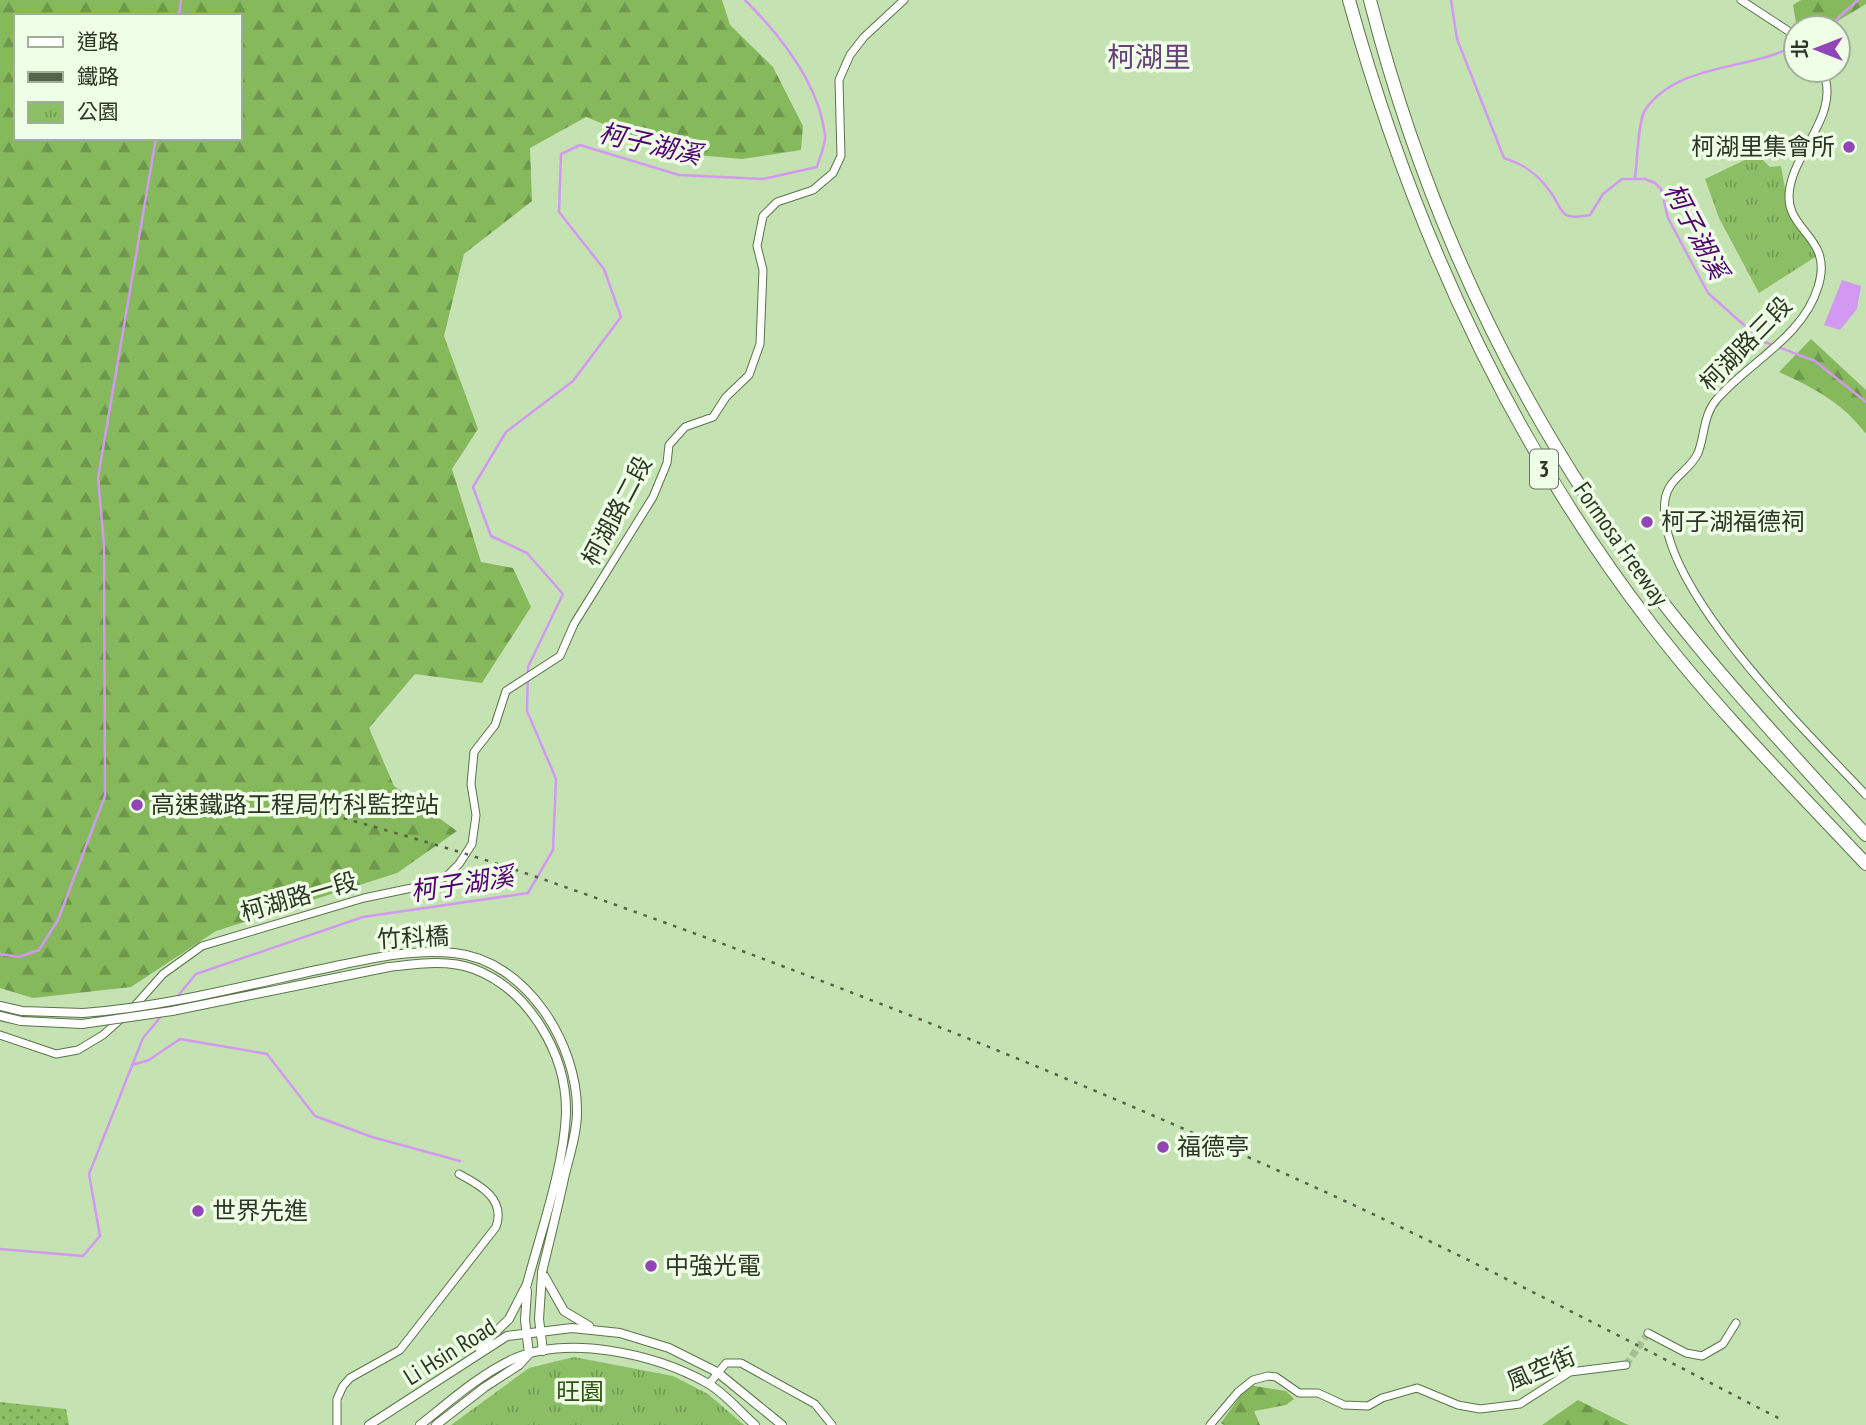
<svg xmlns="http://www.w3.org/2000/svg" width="1866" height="1425" viewBox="0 0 1866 1425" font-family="'PT Sans Narrow','Noto Sans TC',sans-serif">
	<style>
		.grass { fill: url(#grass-dots) }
		.forest { fill: url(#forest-firs); fill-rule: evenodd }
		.park { fill: url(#park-tufts) }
		.water { fill: #d399f2 }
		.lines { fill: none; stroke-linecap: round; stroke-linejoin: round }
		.stream { stroke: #d399f2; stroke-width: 2.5 }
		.minor-tunnel { stroke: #a6c096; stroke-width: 7; stroke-dasharray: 7 3.5; stroke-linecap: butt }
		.minor-casing { stroke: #5b744a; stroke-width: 9 }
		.tertiary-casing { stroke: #5b744a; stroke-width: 10 }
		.motorway-casing { stroke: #5b744a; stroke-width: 14 }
		.minor { stroke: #fff; stroke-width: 7 }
		.tertiary { stroke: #fff; stroke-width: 8 }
		.motorway { stroke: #fff; stroke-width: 12 }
		.rail { stroke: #54644a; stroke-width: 2.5; stroke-dasharray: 3.5 7; stroke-linecap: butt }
		.tertiary-bridge-casing { stroke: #5b744a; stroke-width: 10; stroke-linecap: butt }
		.tertiary-bridge { stroke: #fff; stroke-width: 8 }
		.poi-dot { fill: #9145b6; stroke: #effee6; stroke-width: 2.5 }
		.labels { text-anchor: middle; stroke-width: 7; stroke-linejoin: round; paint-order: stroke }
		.shield { fill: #effee6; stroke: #66735e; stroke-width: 2 }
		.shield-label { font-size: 23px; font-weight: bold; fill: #2c3724 }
		.poi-label { font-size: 24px; fill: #2c3724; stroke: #effee6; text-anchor: start }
		.street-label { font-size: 24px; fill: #2c3724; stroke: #effee6 }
		.park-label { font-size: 24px; fill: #315210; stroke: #effee6 }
		.water-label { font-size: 26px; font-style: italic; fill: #540273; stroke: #effee6 }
		.quarter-label { font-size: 28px; fill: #66417a; stroke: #effee6 }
	</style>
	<defs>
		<pattern id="grass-dots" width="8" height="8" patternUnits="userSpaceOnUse" patternTransform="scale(1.75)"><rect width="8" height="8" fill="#8cbf65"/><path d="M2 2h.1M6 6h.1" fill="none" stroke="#739c53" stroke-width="1.8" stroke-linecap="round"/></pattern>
		<pattern id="forest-firs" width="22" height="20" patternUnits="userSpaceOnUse" patternTransform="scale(1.75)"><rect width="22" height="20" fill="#85b95b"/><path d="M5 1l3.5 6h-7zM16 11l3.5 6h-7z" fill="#6d974b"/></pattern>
		<pattern id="park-tufts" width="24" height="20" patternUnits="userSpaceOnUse" patternTransform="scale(1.75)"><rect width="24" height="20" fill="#8cbf65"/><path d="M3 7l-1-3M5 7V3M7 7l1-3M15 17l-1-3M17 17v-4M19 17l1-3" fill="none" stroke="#739c53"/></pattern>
	</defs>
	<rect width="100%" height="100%" fill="#c5e2b3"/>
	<path class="grass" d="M0,1402L66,1409L69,1425H0Z"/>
	<path class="forest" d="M0,0H722L730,25L773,67L803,126L801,150L742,159L675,153L586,117L530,148L532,201L464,254L444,336L478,429L452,469L481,562L513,568L531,607L482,683L415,674L369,728L394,786L457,831L397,873L216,931L131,987L33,998L0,988ZM16,16H240V138H16Z
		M1801,0H1866V4L1831,25L1797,28L1793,5Z
		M1811,339L1866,390V434C1843,403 1814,388 1779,372Z
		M1248,1385L1286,1391L1294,1399L1286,1405L1254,1411L1260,1425H1224L1221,1423Z
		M1578,1400L1626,1424L1629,1425H1542Z"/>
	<path class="park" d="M1757,154L1770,167L1781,166C1788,205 1791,225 1820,254L1759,293L1719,218L1705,179Z
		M574,1357L673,1376L708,1394L744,1425H451L529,1368Z"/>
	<path class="water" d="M1842,280L1861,286L1857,309L1840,330L1824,325Z"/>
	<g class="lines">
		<path class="stream" d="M1451,0L1457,39L1504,158C1523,164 1537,173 1549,190C1565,211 1557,221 1590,215L1603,194L1622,179H1645L1655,183L1661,189L1668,218L1708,293L1762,341L1815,361L1866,402
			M179,16L181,0
			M1827,28L1858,0
			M1635,179C1637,164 1638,121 1645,110C1678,62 1750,71 1796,45
			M0,954L19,957L39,950L58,920L105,796L104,545L98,478L156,138
			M176,998L196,974L363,917L528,893L553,850L556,779L527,711L528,667L563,594L527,553L491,536L473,487L506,432L573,381L621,317L604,269L559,212L561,154L580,145L679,175L763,179L817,167C819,158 826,145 825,135C819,83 780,35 745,0
			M132,1065L149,1060L180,1039L267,1054L315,1116L372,1137L460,1161
			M0,1249L83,1256L100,1236L89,1174L143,1038L163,1014"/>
		<path class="minor-tunnel" d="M1626,1365L1648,1333"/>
		<g class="minor-casing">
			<path id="minor" d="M1741,0L1796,36
				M1822,70C1842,111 1797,148 1790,187C1781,232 1835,234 1818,287C1803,337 1749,362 1717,399C1703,415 1705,435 1698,453C1690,471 1668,478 1665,500C1654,585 1810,735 1866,795
				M0,1035L56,1054L78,1050L103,1035L132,1009L163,974L202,946L364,898L426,885L447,876L459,864L472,844L476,815L471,784L474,752L495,725L506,691L560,656L574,624L653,497L667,463L669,445L685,427L713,417L726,397L749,375L760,344L763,270L757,246L763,216L777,202L813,190L833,173L841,156L839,80L850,55L864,37L904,0
				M1648,1333L1686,1353L1702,1356L1723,1344L1736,1323
				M709,1384L726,1363H741L815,1404L832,1425
				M337,1425V1399L343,1386L350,1378L400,1350L496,1227C506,1199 480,1185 459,1174
				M1210,1425L1238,1392L1253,1380L1268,1376L1276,1377L1299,1393H1318L1344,1405L1368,1406L1382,1398L1417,1388L1458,1405L1480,1409L1520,1404L1570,1372L1626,1365"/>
		</g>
		<g class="tertiary-casing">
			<path id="tertiary" d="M0,1006L22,1011L83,1013
				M0,1016L21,1021L82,1024
				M542,1272L564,1311L589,1326
				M542,1274L539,1319L543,1351
				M527,1291L525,1320L529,1354
				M479,1348L509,1319L527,1284
				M369,1425L507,1336L572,1328L620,1333L669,1348L717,1372L782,1425
				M420,1425C449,1402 478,1376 511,1360C568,1334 655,1354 707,1383C725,1393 740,1412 755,1425
				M436,1425L485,1387L519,1365L528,1355"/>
		</g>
		<g class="motorway-casing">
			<path id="motorway" d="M1349,0C1411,225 1508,438 1651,624C1716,709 1793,786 1866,864
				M1370,0C1415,176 1488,345 1587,497C1667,620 1768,728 1866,835"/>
		</g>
		<use href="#minor" class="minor"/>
		<use href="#tertiary" class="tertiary"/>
		<use href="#motorway" class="motorway"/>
		<path class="rail" d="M253,792C351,821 452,847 548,881C823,977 1095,1085 1360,1208C1503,1275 1643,1348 1784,1421"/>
		<g class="tertiary-bridge-casing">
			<path id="tertiary-bridge" d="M83,1013C162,1007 240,987 317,970C361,961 408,948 454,953C526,960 578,1044 577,1112C577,1132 570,1154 565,1174C558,1207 550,1239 542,1272
				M82,1024L172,1011L389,967C416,964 447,959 474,969C529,990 567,1054 566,1113C564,1167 541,1231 527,1284"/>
		</g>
		<use href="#tertiary-bridge" class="tertiary-bridge"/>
	</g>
	<g class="poi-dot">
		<circle cx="1849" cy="147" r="7"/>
		<circle cx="1647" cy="522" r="7"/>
		<circle cx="137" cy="805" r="7"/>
		<circle cx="1163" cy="1147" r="7"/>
		<circle cx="198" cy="1211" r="7"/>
		<circle cx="651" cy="1266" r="7"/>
	</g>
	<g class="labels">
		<rect class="shield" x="1530" y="449.5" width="28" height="39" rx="5"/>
		<g class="shield-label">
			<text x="1544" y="477">3</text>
		</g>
		<g class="poi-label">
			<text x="1835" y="155" text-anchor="end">柯湖里集會所</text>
			<text x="1661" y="530">柯子湖福德祠</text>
			<text x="151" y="813">高速鐵路工程局竹科監控站</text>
			<text x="1177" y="1155">福德亭</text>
			<text x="212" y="1219">世界先進</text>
			<text x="665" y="1274">中強光電</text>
		</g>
		<g class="street-label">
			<text transform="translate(1746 344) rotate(-46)" y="8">柯湖路三段</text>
			<text transform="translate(617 511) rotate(-62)" y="8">柯湖路二段</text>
			<text transform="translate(1621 544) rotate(55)" y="8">Formosa Freeway</text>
			<text transform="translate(299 897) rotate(-16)" y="8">柯湖路一段</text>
			<text transform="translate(413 938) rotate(-3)" y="8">竹科橋</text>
			<text transform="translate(450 1352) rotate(-32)" y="8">Li Hsin Road</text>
			<text transform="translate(1541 1369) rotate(-23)" y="8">風空街</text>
		</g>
		<g class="park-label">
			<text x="580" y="1400">旺園</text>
		</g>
		<g class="water-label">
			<text transform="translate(650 144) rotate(13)" y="9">柯子湖溪</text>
			<text transform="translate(1696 231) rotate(62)" y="9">柯子湖溪</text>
			<text transform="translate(462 884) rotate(-9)" y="9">柯子湖溪</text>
		</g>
		<g class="quarter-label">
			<text x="1149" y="67">柯湖里</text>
		</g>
	</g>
	<rect x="14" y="14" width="228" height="126" fill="#effee6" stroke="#a1ae98" stroke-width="2"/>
	<rect x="28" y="37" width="35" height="10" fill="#ffffff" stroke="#a1ae98" stroke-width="2"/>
	<text x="77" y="49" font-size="21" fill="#2c3724">道路</text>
	<rect x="28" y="72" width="35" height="10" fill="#54644a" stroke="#a1ae98" stroke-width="2"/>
	<text x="77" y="84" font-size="21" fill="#2c3724">鐵路</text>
	<rect x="28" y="102" width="35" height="21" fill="url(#park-tufts)" stroke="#a1ae98" stroke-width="2"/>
	<text x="77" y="119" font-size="21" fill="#2c3724">公園</text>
	<g transform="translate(1817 49) rotate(270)"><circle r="33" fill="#effee6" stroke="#a1ae98" stroke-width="2"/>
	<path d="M0-5L12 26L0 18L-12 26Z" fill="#9145b6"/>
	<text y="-10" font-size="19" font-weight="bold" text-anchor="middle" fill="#2c3724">北</text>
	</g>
</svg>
